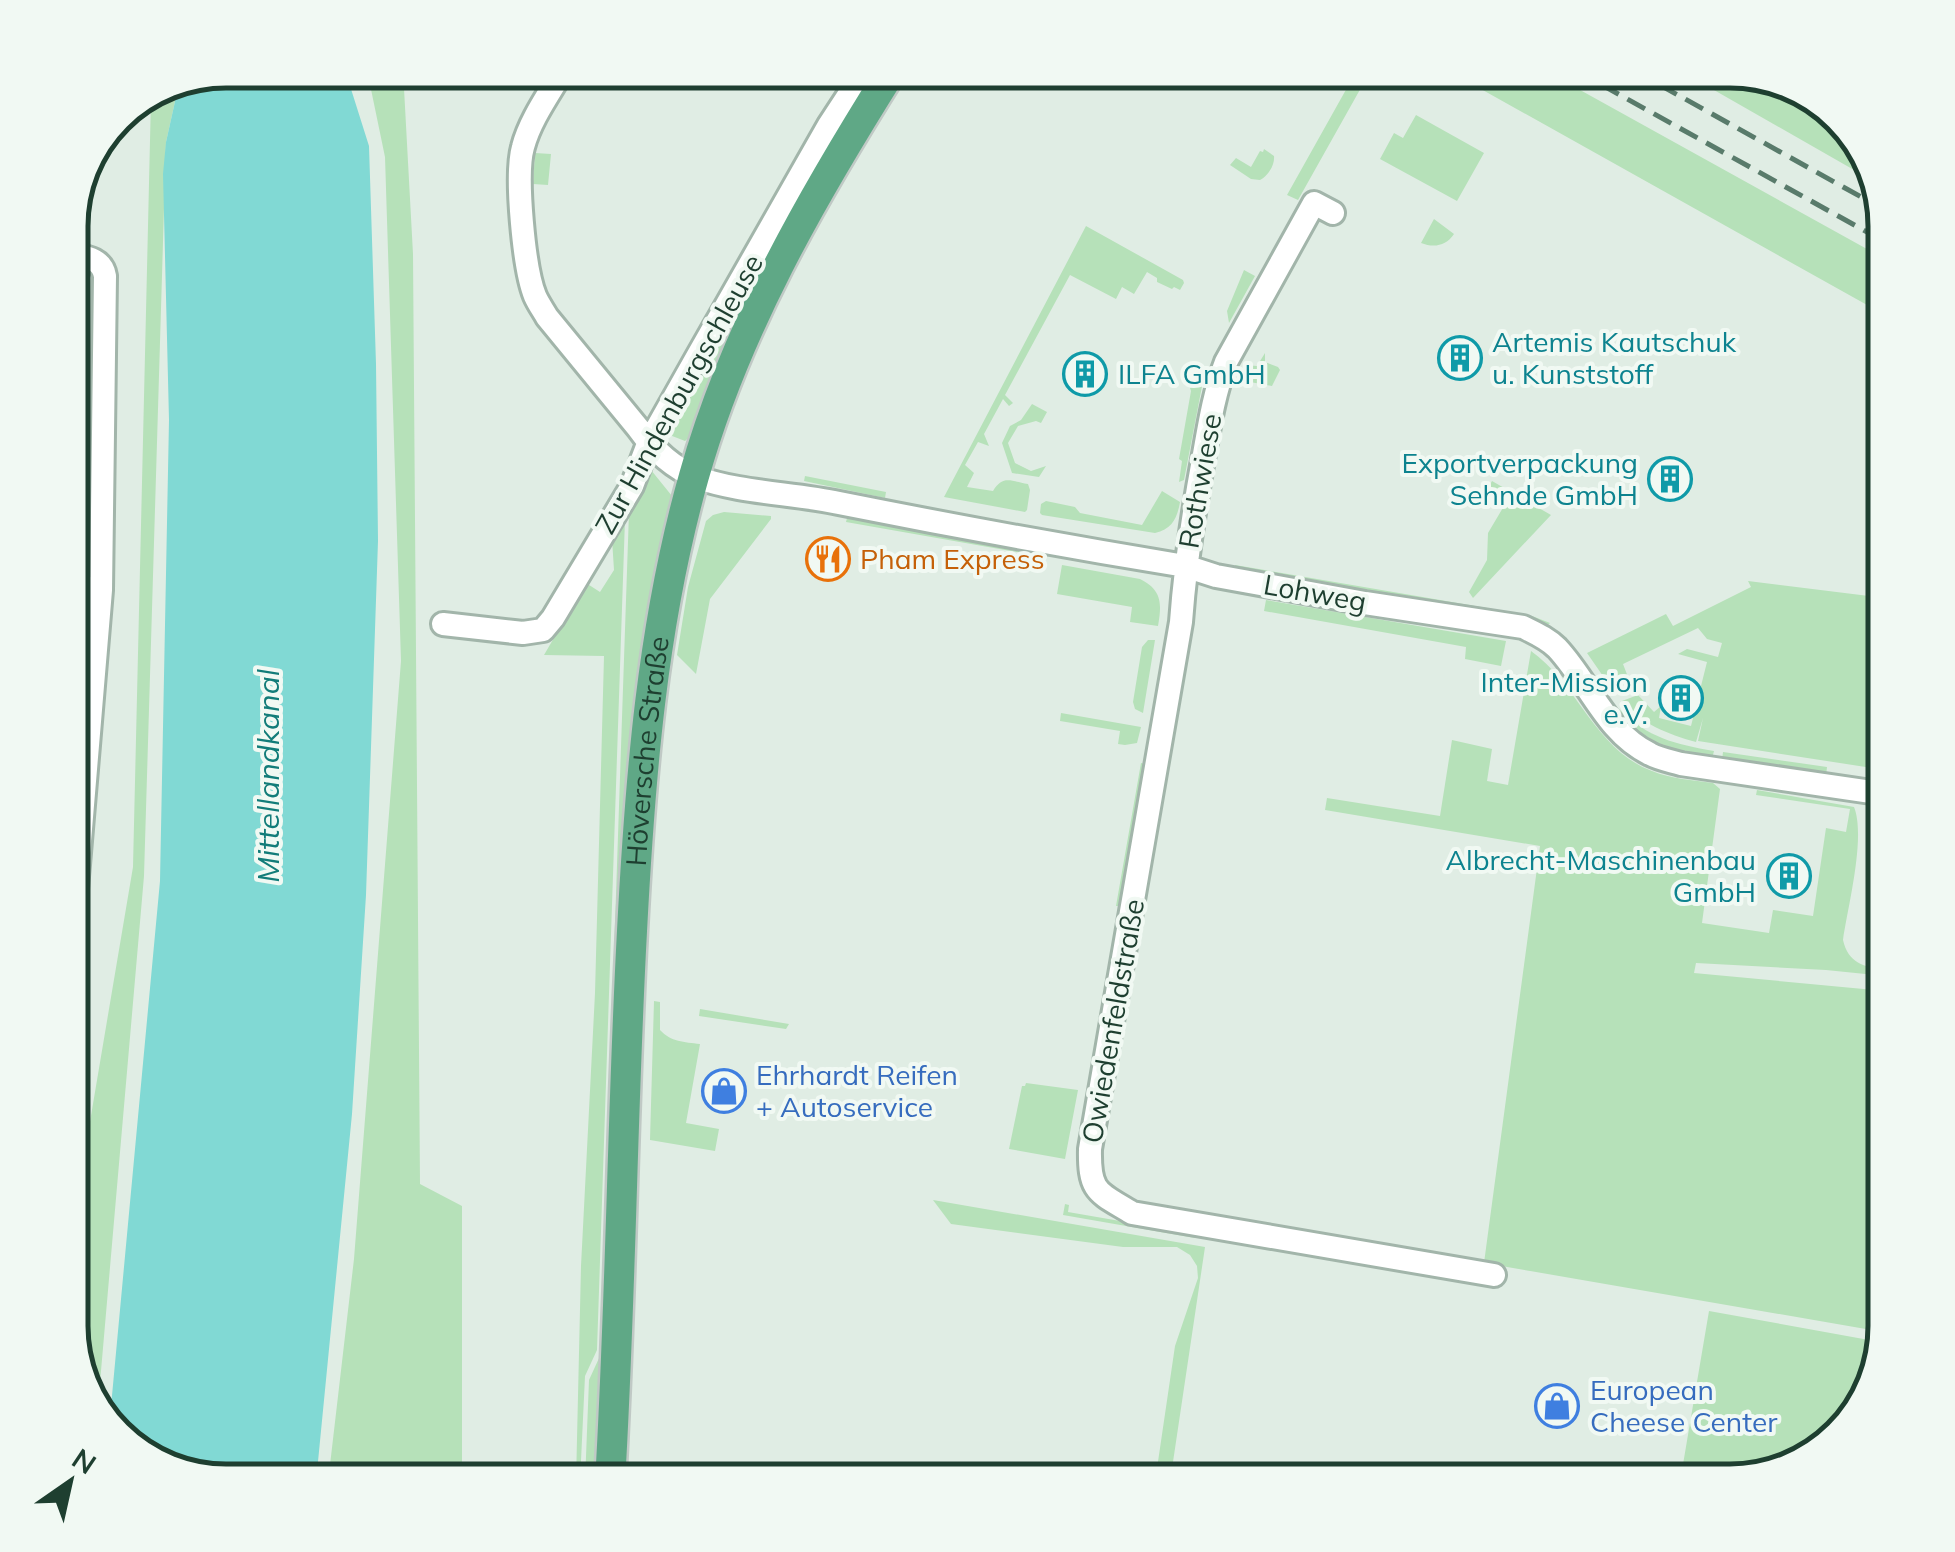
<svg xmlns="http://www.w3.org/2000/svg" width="1955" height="1552" viewBox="0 0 1955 1552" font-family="Mulish,sans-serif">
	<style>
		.green { fill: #b6e1b9 }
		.water { fill: #81d9d4 }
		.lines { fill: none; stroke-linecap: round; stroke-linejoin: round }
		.minor-casing { stroke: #a2b5aa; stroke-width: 28 }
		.major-casing { stroke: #c0c9c5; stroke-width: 35 }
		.minor { stroke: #fff; stroke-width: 22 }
		.major { stroke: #5fa886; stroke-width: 30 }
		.rail { stroke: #597b6b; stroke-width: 5; stroke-dasharray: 20 10; stroke-linecap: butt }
		.labels { text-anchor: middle; stroke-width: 8; stroke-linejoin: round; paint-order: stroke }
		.culture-label { font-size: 28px; fill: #0d838f; stroke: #f1f9f3; text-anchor: end }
		.street-label { font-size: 28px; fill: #1e3f30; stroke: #f1f9f3 }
		.food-label { font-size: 28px; fill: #c56008; stroke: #f1f9f3; text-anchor: start }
		.shop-label { font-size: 28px; fill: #366cbe; stroke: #f1f9f3; text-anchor: start }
		.water-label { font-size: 30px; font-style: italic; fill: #127c79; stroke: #f1f9f3 }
		.rim { fill: none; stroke: #1e3f30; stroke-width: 5 }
	</style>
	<rect width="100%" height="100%" fill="#e0ede4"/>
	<path class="green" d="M367,70H403L413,254L420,1184L462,1206V1482H328L354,1259L401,661L385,157Z
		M1357,70H1371L1298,200L1287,195Z
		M1447,70H1544L1885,259V315Z
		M1679,70H1730L1832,108L1869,157L1875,182Z
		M178,88L166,142L144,876L99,1394L70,1336V1240L133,867L151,98Z
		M1416,115L1484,153L1457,201L1380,159L1394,133L1403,138Z
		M1264,149L1274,156C1275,165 1268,176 1260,180L1251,179L1230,165L1236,158L1251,167L1260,151L1263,152Z
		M535,153L551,154L548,185L533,184Z
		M1434,219L1454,234C1446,246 1434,248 1421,243Z
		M1086,226L1183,280L1184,283L1180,290L1174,287L1172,289L1157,282V278L1147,272L1134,294L1122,287L1116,299L1070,275L1005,395L1013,403L1009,406L1003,399L984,434L989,446L978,442L965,465L974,473L967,487L993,491C1003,475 1010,481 1028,484L1030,490L1027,510L1025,512L944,497Z
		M774,246C741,307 717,369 693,434L685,441L667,434L745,290Z
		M1244,270L1255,276L1229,323L1227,311Z
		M1265,353V362L1278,367L1280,370L1272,386L1239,380L1245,365L1257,366Z
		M1194,377L1203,381L1184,480L1179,482L1182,461L1179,459L1191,391L1188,382Z
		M1032,404L1047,412L1041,423L1036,421L1018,426L1008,443L1015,463L1031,471L1046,466L1039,477L1012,473L1002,443L1010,426L1021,420Z
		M651,470L672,496L653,580L645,635L611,1122L608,1130L629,512L648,471Z
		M805,476L886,492L885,498L804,481Z
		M1492,481L1551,515L1473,598L1469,592L1487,560L1488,533L1504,506L1492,497L1487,490Z
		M1162,491L1180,502C1177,519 1172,529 1155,533L1042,515L1040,513L1041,504L1046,501L1075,507L1080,513L1142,525Z
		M724,512L771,516V519L710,599L696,674L677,655L688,587L706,521L713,515Z
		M847,518L1041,551L1040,556L846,522Z
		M625,519L597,1350L585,1376L580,1482H576L581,1266L595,993L604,656L544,655L586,583L600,592L614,570L612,539Z
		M1062,565L1140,579C1162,590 1162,603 1158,626L1130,622L1132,607L1057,594Z
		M1235,565L1487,608L1532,616L1550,623L1548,625L1524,618L1235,568Z
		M1748,581L1885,598V770L1698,741L1703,718L1696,742C1667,734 1642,724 1622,701L1638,695L1654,712L1661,706L1659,718L1691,726L1707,662L1678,654L1687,649L1718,657L1722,643L1707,639L1698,628L1623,664L1628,677L1614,692L1587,653L1666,614L1673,626L1751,587Z
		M1266,600L1506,641L1501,666L1465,659L1466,647L1264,611Z
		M1148,640H1155L1143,713L1135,709L1133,702L1142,647Z
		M1531,651C1578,684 1595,750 1652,771C1671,779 1693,780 1713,783L1720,789L1702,923L1769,933L1773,910L1813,916L1826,828L1846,832L1850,809L1756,795L1757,790L1854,807C1866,837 1848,906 1843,940C1848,963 1864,967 1885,970V976L1826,970L1696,963L1694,973L1885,991L1883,1332L1484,1263L1540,846L1325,810L1327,798L1440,816L1452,740L1492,749L1487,781L1508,785Z
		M1619,709C1648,738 1675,744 1714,751L1712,759C1666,750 1649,746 1615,711Z
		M1061,713L1141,727L1137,743L1125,745L1118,744L1120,731L1060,721Z
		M1723,752L1827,767L1826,776L1722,760Z
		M1141,763L1145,764L1121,906H1116Z
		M1885,834V937C1875,936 1872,931 1872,922Z
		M654,1001L660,1002V1030C671,1042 684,1042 700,1044L686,1123L719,1129L715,1151L650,1140Z
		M700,1009L789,1024L786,1029L699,1016Z
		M1026,1083L1078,1090L1065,1159L1009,1149L1022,1086H1025Z
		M609,1155L611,1158L596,1482H585L589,1380L600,1356Z
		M933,1200L1205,1247L1170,1482H1155L1175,1346L1198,1278L1197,1266L1190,1255L1177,1247H1123L951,1224Z
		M1065,1204L1069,1205L1068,1212L1195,1234V1238L1063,1215Z
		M1709,1311L1880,1342L1847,1429L1798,1466L1730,1482H1680Z"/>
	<path class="water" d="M225,70H345L369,146L376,364L378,541L366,895L352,1114L316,1482H225L123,1444L110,1417L160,881L169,420L163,174L166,142L178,88Z"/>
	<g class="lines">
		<g class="minor-casing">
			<path id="minor" d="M563,70C549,94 530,120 523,147C515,175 524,269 535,296C538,303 543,310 547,317L638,428C653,449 671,467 696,477C739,493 793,493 839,503C954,526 1069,547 1185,566L1216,576L1365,603L1523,627C1535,633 1547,638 1557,648C1589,682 1606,733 1650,754C1659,759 1671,761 1681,764L1885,794
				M1333,213L1314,203L1226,362C1214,393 1209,426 1203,460C1193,514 1185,567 1181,622L1090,1149C1089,1193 1098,1192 1132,1213L1494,1275
				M70,587L101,590
				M443,624L523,633L543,630L553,618L632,486L648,444L697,357L829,125L865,70
				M70,960L101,590L105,276C102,258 85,257 70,254"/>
		</g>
		<g class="major-casing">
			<g id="major">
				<path id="s1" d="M610,1482C621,1299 622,1115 632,931C640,778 652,624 694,476C735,330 812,197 892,70"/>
			</g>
		</g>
		<use href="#minor" class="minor"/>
		<use href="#major" class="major"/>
		<path class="rail" d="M1575,70L1885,242
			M1633,70L1881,208"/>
	</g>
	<defs>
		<g id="building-ring" transform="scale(2.25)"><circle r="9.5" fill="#f1f9f3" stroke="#0f9aa8" stroke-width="1.5"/><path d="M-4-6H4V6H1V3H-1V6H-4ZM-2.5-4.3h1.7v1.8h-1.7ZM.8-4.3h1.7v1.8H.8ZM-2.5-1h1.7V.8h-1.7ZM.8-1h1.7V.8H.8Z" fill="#0f9aa8"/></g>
		<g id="restaurant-ring" transform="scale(2.25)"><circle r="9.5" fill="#f1f9f3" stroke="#e8710a" stroke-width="1.5"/><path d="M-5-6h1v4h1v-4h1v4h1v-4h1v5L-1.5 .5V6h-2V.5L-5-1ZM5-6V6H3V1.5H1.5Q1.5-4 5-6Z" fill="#e8710a"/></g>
		<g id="shop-ring" transform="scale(2.25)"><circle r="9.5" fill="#f1f9f3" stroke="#3f7fe0" stroke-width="1.5"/><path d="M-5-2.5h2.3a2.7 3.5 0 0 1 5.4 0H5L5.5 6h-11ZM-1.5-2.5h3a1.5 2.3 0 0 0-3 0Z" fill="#3f7fe0"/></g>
	</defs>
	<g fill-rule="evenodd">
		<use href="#building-ring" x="1460" y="358"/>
		<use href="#building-ring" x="1085" y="374"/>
		<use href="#building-ring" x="1670" y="479"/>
		<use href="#restaurant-ring" x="828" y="559"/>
		<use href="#building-ring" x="1681" y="698"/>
		<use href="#building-ring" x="1789" y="876"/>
		<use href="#shop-ring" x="724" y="1091"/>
		<use href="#shop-ring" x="1557" y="1406"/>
	</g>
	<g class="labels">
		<g class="culture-label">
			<text x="1492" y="352" text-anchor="start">Artemis Kautschuk<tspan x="1492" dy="32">u. Kunststoff</tspan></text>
			<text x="1118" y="384" text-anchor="start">ILFA GmbH</text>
			<text x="1638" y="473">Exportverpackung<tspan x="1638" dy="32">Sehnde GmbH</tspan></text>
			<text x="1648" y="692">Inter-Mission<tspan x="1648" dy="32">e.V.</tspan></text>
			<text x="1756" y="870">Albrecht-Maschinenbau<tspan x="1756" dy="32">GmbH</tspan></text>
		</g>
		<g class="street-label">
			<text transform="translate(679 394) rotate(-61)" y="10">Zur Hindenburgschleuse</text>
			<text transform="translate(1200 481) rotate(-80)" y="10">Rothwiese</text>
			<text transform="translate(1315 593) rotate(10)" y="10">Lohweg</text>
			<text dy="10" stroke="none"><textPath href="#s1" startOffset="732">Höversche Straße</textPath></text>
			<text transform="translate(1113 1021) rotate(-80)" y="10">Owiedenfeldstraße</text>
		</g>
		<g class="food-label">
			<text x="860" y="569">Pham Express</text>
		</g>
		<g class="shop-label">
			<text x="756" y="1085">Ehrhardt Reifen<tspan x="756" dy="32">+ Autoservice</tspan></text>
			<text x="1590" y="1400">European<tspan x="1590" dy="32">Cheese Center</tspan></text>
		</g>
		<g class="water-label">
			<text transform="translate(269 776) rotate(-90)" y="10">Mittellandkanal</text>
		</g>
	</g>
	<path d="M0 0H1955V1552H0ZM226 88H1730A138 138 0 0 1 1868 226V1326A138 138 0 0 1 1730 1464H226A138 138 0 0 1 88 1326V226A138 138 0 0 1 226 88Z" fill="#f1f9f3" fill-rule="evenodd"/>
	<path class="rim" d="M226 88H1730A138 138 0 0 1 1868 226V1326A138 138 0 0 1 1730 1464H226A138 138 0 0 1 88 1326V226A138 138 0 0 1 226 88Z"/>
	<g transform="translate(70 1482) rotate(34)" stroke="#f1f9f3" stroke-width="8" paint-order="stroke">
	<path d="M0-8L18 38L0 25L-18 38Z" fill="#1e3f30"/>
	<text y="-15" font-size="28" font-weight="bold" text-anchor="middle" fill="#1e3f30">N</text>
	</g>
</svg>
